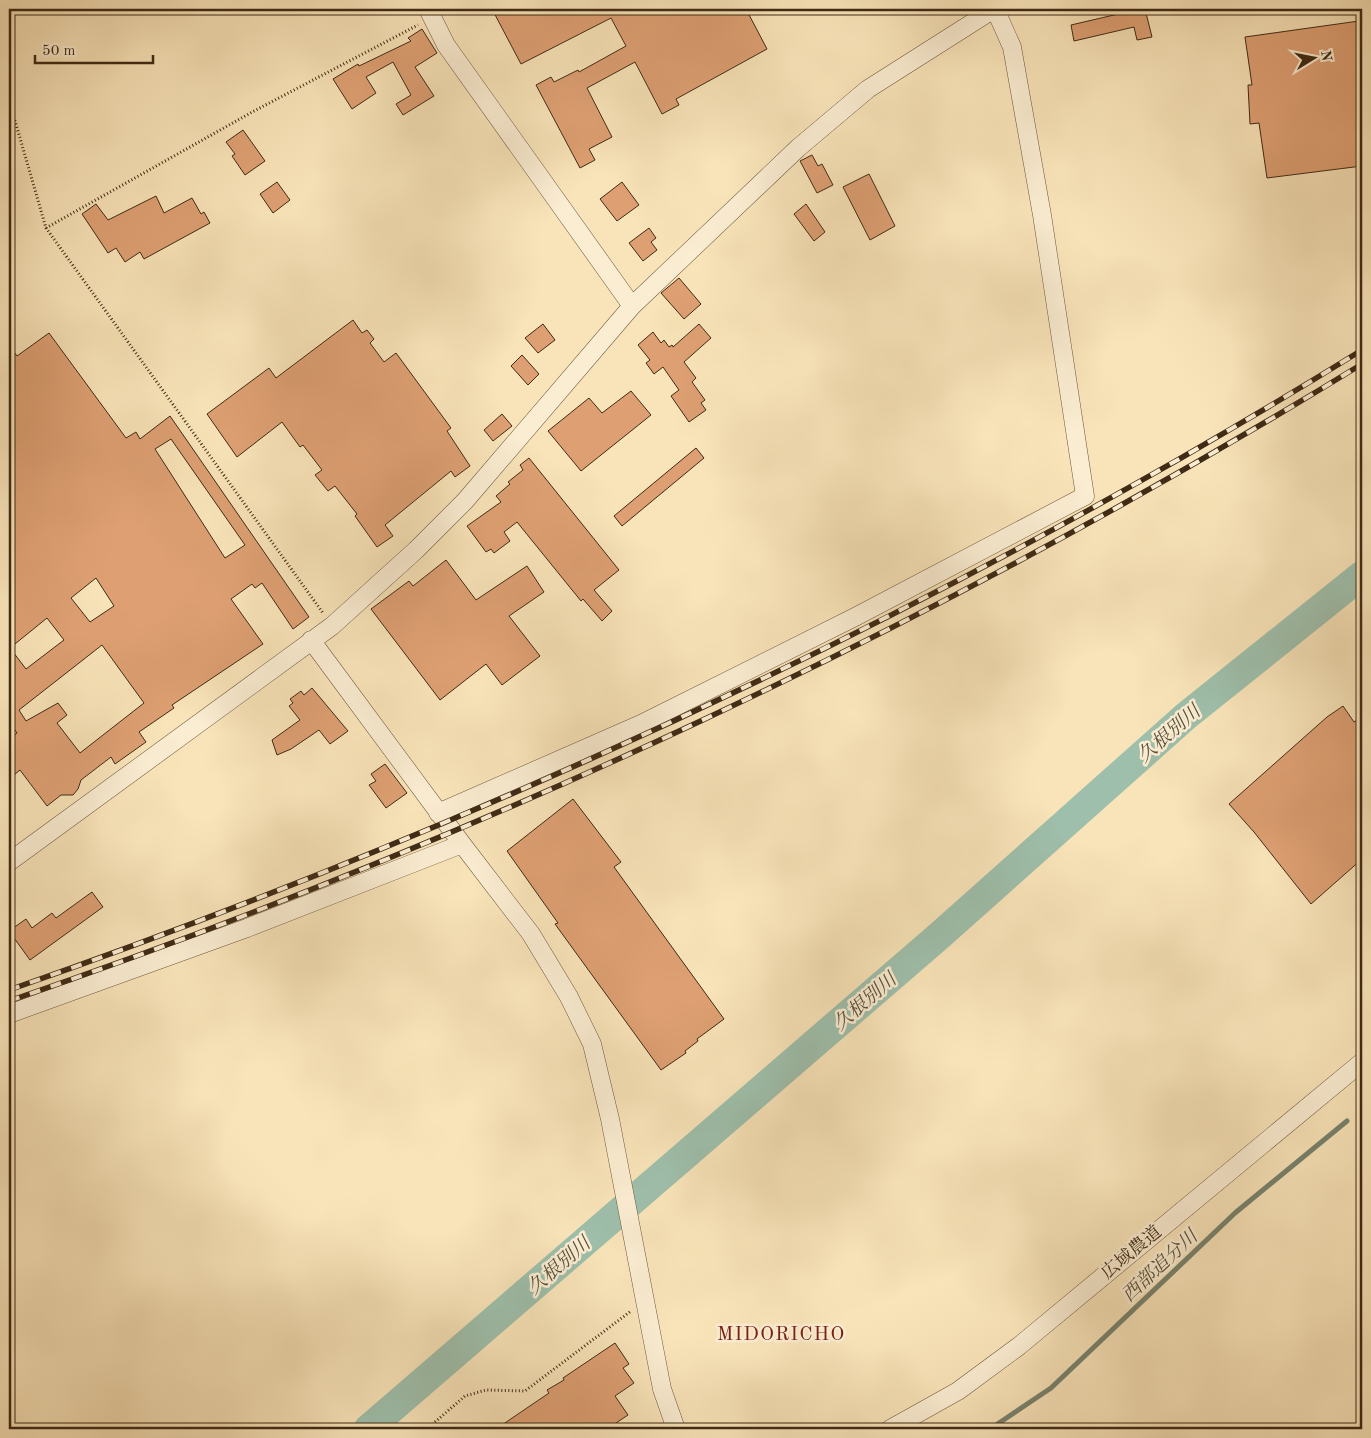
<svg xmlns="http://www.w3.org/2000/svg" width="1371" height="1438" viewBox="0 0 1371 1438" font-family="'Old Standard TT','Noto Serif JP',serif">
	<style>
		.lines { fill: none; stroke-linecap: round; stroke-linejoin: round }
		.stream { stroke: #78836f; stroke-width: 5 }
		.river { stroke: #9ebfab; stroke-width: 29 }
		.building { fill: #dea073; stroke: #3f2a15; fill-rule: evenodd }
		.minor-casing { stroke: #6e583e; stroke-width: 19 }
		.path { stroke: #3f2a15; stroke-width: 3; stroke-dasharray: 1 2.5; stroke-linecap: butt }
		.minor { stroke: #fbedd2; stroke-width: 18 }
		.rail-casing { stroke: #3f2a15; stroke-width: 5.5 }
		.rail { stroke: #fbedd2; stroke-width: 4; stroke-dasharray: 11; stroke-linecap: butt }
		.labels { text-anchor: middle; stroke-width: 5; stroke-linejoin: round; paint-order: stroke }
		.street-label { font-size: 18px; fill: #3f2a15; stroke: #fbedd2 }
		.water-label { font-size: 19px; font-style: italic; fill: #574f3a; stroke: #fbedd2 }
		.quarter-label { font-size: 20px; letter-spacing: 1px; fill: #7a1f14; stroke: #fbedd2 }
	</style>
	<rect width="100%" height="100%" fill="#f9e4b9"/>
	<filter id="stains"><feTurbulence type="fractalNoise" baseFrequency=".004" numOctaves="4"/><feColorMatrix values="0 0 0 0 .2 0 0 0 0 .09 0 0 0 0 .02 0 0 0 .5 -.17"/></filter>
	<radialGradient id="worn" r=".72"><stop offset=".6" stop-color="#630" stop-opacity="0"/><stop offset="1" stop-color="#630" stop-opacity=".3"/></radialGradient>
	<g class="lines">
		<path class="stream" d="M1361,1110L1362,1108
			M990,1429L1051,1388L1235,1213L1347,1121"/>
		<path class="river" d="M368,1429L939,936L1186,716L1362,575"/>
	</g>
	<path class="building" d="M492,9H746L767,49L676,99L679,105L662,114L635,62L587,88L612,137L589,149L595,160L580,168L536,85L551,77L554,82L578,70L579,72L626,46L611,18L521,64Z
		M1130,9H1145L1152,37L1137,40L1134,27L1074,41L1071,25L1131,11Z
		M1359,21L1362,48L1360,59L1362,166L1267,178L1259,123L1250,124L1248,85H1252L1245,37Z
		M422,29L437,53L415,67L434,96L403,115L396,104L411,95L393,62L366,77L376,93L352,109L333,79L358,64L359,66L411,41L408,38Z
		M243,130L265,161L245,175L232,156L235,154L226,142Z
		M812,155L818,166L822,164L833,185L817,193L800,161Z
		M869,174L895,226L870,240L843,187Z
		M277,182L290,200L273,213L260,194Z
		M622,182L639,205L617,221L600,199Z
		M156,196L164,213L192,198L201,214L204,212L210,223L144,259L140,252L125,262L116,248L108,253L82,214L96,204L108,220Z
		M806,204L825,232L814,241L794,214Z
		M649,228L656,238L651,242L657,250L643,261L629,243Z
		M679,278L701,304L684,319L661,293Z
		M353,320L362,333L367,330L374,339L370,343L384,362L396,353L451,428L447,431L470,466L455,477L451,471L385,525L393,536L377,547L355,516L357,514L335,486L328,491L315,475L322,470L303,445L300,447L282,422L237,457L207,414L269,368L276,378Z
		M543,324L555,340L538,353L525,338Z
		M699,324L711,338L684,362L696,378L692,382L705,400L701,403L706,410L689,422L671,396L679,390L663,367L654,374L646,363L650,360L638,345L653,332L661,343L664,340L669,347L672,345L673,347Z
		M49,333L126,438L136,432L140,439L170,416L309,617L293,629L262,583L255,588L252,584L231,599L263,644L172,705L174,708L139,732L146,742L115,764L111,757L81,780L78,789L73,795H61L47,806L20,770L14,775L9,768V739L17,733L9,721V345L17,356ZM171,439L245,545L225,558L155,449ZM96,578L114,606L90,622L71,598ZM47,618L64,640L26,669L10,648ZM102,645L144,703L80,753L57,723L67,715L58,703L26,721L19,710Z
		M522,355L539,374L528,385L511,366Z
		M631,391L651,415L581,471L548,431L589,398L602,413Z
		M502,414L512,426L493,441L484,430Z
		M696,448L704,458L622,526L614,516Z
		M529,458L619,570L594,590L612,611L602,621L583,599L581,601L517,522L504,532L510,541L494,553L491,549L486,552L467,526L501,502L496,496L510,484L508,482L523,470L520,465Z
		M446,560L476,600L527,566L544,592L509,616L540,656L502,685L486,664L440,700L371,609L409,581L413,586Z
		M312,688L348,731L330,744L319,730L291,749L277,755L272,740L300,720L289,706L293,703L290,699L301,691L304,695Z
		M1343,706L1354,722L1362,717V859L1311,904L1254,832L1229,804L1327,717Z
		M385,764L407,793L386,808L369,785L376,781L371,774Z
		M573,799L621,862L614,867L724,1019L697,1039L698,1041L685,1051L686,1053L661,1070L555,924L558,923L507,851Z
		M92,892L103,907L30,960L9,931L26,919L32,928L52,913L56,918Z
		M615,1343L629,1364L623,1368L634,1383L615,1396L628,1415L607,1429H496L549,1393L547,1390L564,1380L563,1378Z"/>
	<g class="lines">
		<g class="minor-casing">
			<path id="minor" d="M428,9L446,45L632,306
				M311,640L462,844L531,934L569,997L592,1044L610,1119L662,1389L676,1429
				M438,813L641,724L855,617L1085,496L1042,215L1012,47L995,9
				M9,862L332,626L416,550L465,501L632,306L798,148L868,89L994,9
				M9,1014L247,928L462,844
				M890,1429L958,1391L1019,1346L1362,1062"/>
		</g>
		<path class="path" d="M9,100L46,228L323,613
			M46,228L254,111L418,25
			M427,1429L465,1396L486,1390L525,1391L631,1311"/>
		<use href="#minor" class="minor"/>
		<g class="rail-casing">
			<path id="rail" d="M9,990C480,826 937,613 1362,350
				M9,1001C480,840 937,625 1362,364"/>
		</g>
		<use href="#rail" class="rail"/>
	</g>
	<g class="labels">
		<g class="street-label">
			<text transform="translate(1131 1252) rotate(-40)" y="6">広域農道</text>
		</g>
		<g class="water-label">
			<text transform="translate(1168 733) rotate(-41)" y="7">久根別川</text>
			<text transform="translate(864 1001) rotate(-41)" y="7">久根別川</text>
			<text transform="translate(558 1265) rotate(-41)" y="7">久根別川</text>
			<text transform="translate(1159 1265) rotate(-43)" y="7">西部追分川</text>
		</g>
		<g class="quarter-label">
			<text x="781" y="1340">MIDORICHO</text>
		</g>
	</g>
	<rect width="1371" height="1438" fill="none" stroke="#f9e4b9" stroke-width="30"/>
	<rect x="10" y="10" width="1351" height="1418" fill="none" stroke="#3f2a15" stroke-width="2.5"/>
	<rect x="15" y="15" width="1341" height="1408" fill="none" stroke="#3f2a15"/>
	<g transform="translate(1314 58) rotate(80)" stroke="#fbedd2" stroke-width="4" paint-order="stroke">
	<path d="M0-4L9 19L0 12L-9 19Z" fill="#3f2a15"/>
	<text y="-8" font-size="14" font-weight="bold" text-anchor="middle" fill="#3f2a15">N</text>
	</g>
	<path d="M35 55v8h118v-8" fill="none" stroke="#3f2a15" stroke-width="2.5"/>
	<text x="42" y="55" font-size="15" fill="#3f2a15" stroke="#fbedd2" stroke-width="4" paint-order="stroke">50 m</text>
	<rect width="100%" height="100%" filter="url(#stains)"/>
	<rect width="100%" height="100%" fill="url(#worn)"/>
</svg>
